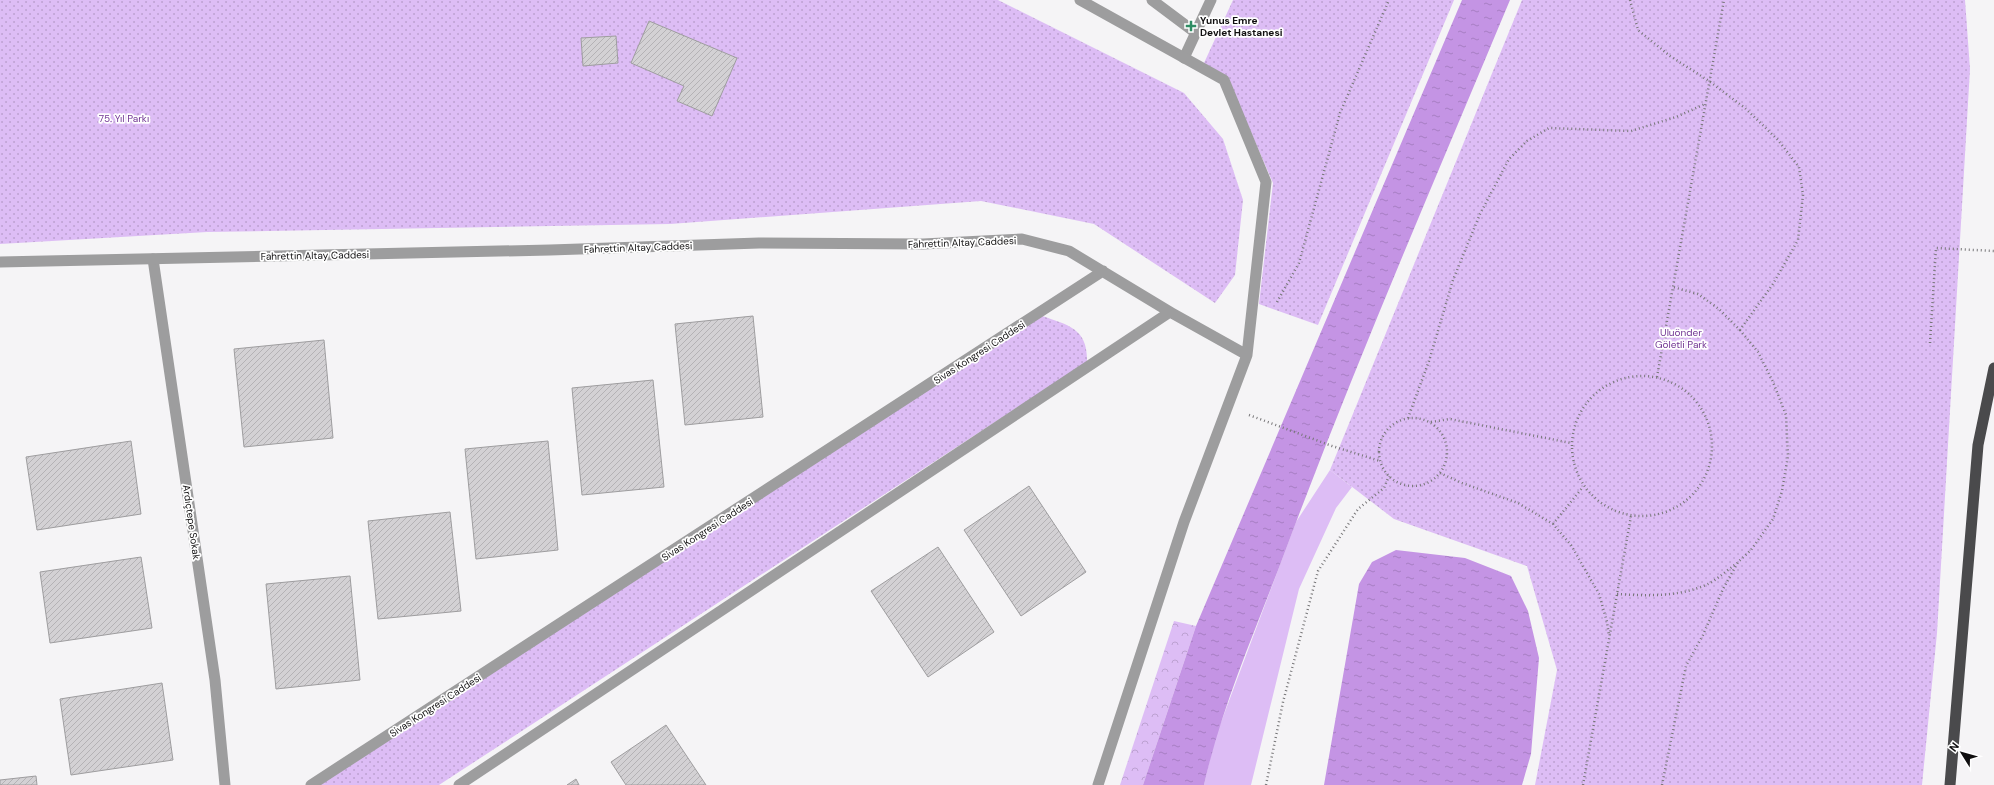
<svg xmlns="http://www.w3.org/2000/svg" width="1994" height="785" viewBox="0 0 1994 785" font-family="'DM Sans',sans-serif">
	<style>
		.green { fill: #ddbdf5 }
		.forest { fill: url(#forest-crowns) }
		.park { fill: url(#park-dots) }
		.water { fill: url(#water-ripples) }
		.building { fill: url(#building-hatch); stroke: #9e9d9f }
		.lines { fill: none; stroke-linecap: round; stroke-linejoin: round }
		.path { stroke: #777678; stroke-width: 2.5; stroke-dasharray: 1 3; stroke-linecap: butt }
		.service { stroke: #9d9d9e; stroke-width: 11 }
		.minor { stroke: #9d9d9e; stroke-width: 11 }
		.tertiary { stroke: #9d9d9e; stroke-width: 11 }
		.trunk { stroke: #4a4a4c; stroke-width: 11 }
		.poi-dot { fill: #2f8d64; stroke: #fff; stroke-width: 1.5 }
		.labels { text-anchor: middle; stroke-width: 3.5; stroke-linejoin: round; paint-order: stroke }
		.poi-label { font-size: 10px; font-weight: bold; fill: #100f10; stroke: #fff; text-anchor: start }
		.park-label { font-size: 10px; fill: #713593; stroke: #fff }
		.street-label { font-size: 10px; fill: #100f10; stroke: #fff }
	</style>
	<defs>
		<pattern id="forest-crowns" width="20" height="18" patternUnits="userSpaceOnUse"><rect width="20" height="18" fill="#ddbdf5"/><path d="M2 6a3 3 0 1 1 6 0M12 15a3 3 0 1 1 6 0" fill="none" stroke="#bda1d1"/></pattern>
		<pattern id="park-dots" width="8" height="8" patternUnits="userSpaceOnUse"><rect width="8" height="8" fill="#ddbdf5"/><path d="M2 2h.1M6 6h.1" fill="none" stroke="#bda1d1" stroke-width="1.8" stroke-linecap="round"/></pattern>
		<pattern id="water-ripples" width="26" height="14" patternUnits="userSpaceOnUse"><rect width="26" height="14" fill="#c494e4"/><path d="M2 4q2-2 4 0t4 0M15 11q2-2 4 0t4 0" fill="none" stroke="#a77ec3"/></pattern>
		<pattern id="building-hatch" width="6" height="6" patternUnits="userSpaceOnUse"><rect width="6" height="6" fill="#d3d1d4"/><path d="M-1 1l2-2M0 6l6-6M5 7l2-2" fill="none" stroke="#b4b2b5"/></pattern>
	</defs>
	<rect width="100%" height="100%" fill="#f5f4f6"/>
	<path class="green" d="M1330,470L1352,487L1336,508L1299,589L1251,785H1204L1214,741L1296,522Z"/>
	<path class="forest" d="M1174,621L1196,626L1143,785H1120Z"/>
	<path class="park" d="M0,0H998L1184,93L1223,139L1243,200L1235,275L1215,303L1094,224L981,201L670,224L207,232L0,244Z
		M1233,0H1454L1318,325L1259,304L1273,183L1227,77L1204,63Z
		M1522,0H1965L1970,69L1937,633L1922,785H1535L1557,670L1527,566L1394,519L1330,470Z
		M1042,316C1069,325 1088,329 1087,362L439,785H320Z"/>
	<path class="water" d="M1462,0H1510C1434,182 1355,364 1286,549C1257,627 1222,704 1204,785H1143L1196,626Z
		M1396,550L1465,558L1511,576L1528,611L1539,658L1531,754L1522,785H1324L1359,584L1372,562Z"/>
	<path class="building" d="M649,21L737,58L712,116L677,101L684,86L631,63Z
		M616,36L618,63L583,66L581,38Z
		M753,316L763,417L685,425L675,324Z
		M324,340L333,438L244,447L234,349Z
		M653,380L664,487L582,495L572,388Z
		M131,441L141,514L37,530L26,457Z
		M548,441L558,550L476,559L465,449Z
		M1029,486L1086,572L1021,616L964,530Z
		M450,512L461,611L378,619L368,521Z
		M938,547L994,632L928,677L871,591Z
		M141,557L152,628L50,643L40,572Z
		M350,576L360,680L276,689L266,584Z
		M162,683L173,760L71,775L60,699Z
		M666,725L706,785H626L611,762Z
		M36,776L37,785H0V780Z
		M576,779L579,785H567Z"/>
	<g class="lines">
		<path class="path" d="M1630,0L1638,30L1670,56L1709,81L1745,108L1778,140L1799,167L1803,195L1798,240L1773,284L1740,330L1719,309L1698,294L1673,287
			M1277,302L1299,263L1340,113L1389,0
			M1930,343L1936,248L1994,251
			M1572 446a70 70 0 1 1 140 0a70 70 0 1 1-140 0Z
			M1657,377L1724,0
			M1249,415L1332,446L1380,461
			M1408,418L1429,361L1453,280L1480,214L1509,159L1527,141L1549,128L1631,131L1676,117L1705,104
			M1379 452a34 34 0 1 1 68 0a34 34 0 1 1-68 0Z
			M1431,422L1450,419L1571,443
			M1440,473L1462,483L1518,503L1553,524L1571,545L1599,594L1607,622L1609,636
			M1553,524L1583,487
			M1617,594C1648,596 1680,597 1708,584C1718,579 1727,570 1736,564
			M1266,785L1283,702L1318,571L1358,509L1384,488L1389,476
			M1583,785L1631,516
			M1662,785L1686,666L1703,635L1723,589L1738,562L1751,550L1773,519L1782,491L1788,456L1786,415L1773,382L1758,352L1740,330"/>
		<path class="service" d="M1152,0L1196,33
			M1184,58L1211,0"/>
		<path class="minor" d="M153,259L215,680L225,785"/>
		<path class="tertiary" d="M1080,0L1224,80L1266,182L1247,355L1184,522L1098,785
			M0,262L550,250L759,243L923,244L1022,239L1069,251L1170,312L1247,355
			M311,785L1103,271
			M459,785L1170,312"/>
		<path class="trunk" d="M1950,785L1978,445L1994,368"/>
	</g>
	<path class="poi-dot" d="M1189 20h4v4h4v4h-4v4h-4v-4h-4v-4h4z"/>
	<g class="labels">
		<g class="poi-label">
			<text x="1200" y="24">Yunus Emre<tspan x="1200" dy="12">Devlet Hastanesi</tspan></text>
		</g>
		<g class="park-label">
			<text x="124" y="122">75. Yıl Parkı</text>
			<text x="1681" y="336">Uluönder<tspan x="1681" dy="12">Göletli Park</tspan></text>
		</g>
		<g class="street-label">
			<text transform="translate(962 242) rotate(-2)" y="4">Fahrettin Altay Caddesi</text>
			<text transform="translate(638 247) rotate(-2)" y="4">Fahrettin Altay Caddesi</text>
			<text transform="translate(315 255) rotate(-1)" y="4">Fahrettin Altay Caddesi</text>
			<text transform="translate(979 352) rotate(-33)" y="4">Sivas Kongresi Caddesi</text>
			<text transform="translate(192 522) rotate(82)" y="4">Ardıçtepe Sokak</text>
			<text transform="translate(707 529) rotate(-33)" y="4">Sivas Kongresi Caddesi</text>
			<text transform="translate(435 705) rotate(-33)" y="4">Sivas Kongresi Caddesi</text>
		</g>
	</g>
	<g transform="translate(1962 753) rotate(307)" stroke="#ffffff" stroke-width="3" paint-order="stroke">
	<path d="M0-3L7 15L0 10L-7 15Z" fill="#100f10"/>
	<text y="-6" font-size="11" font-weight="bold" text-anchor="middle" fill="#100f10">N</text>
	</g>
</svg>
